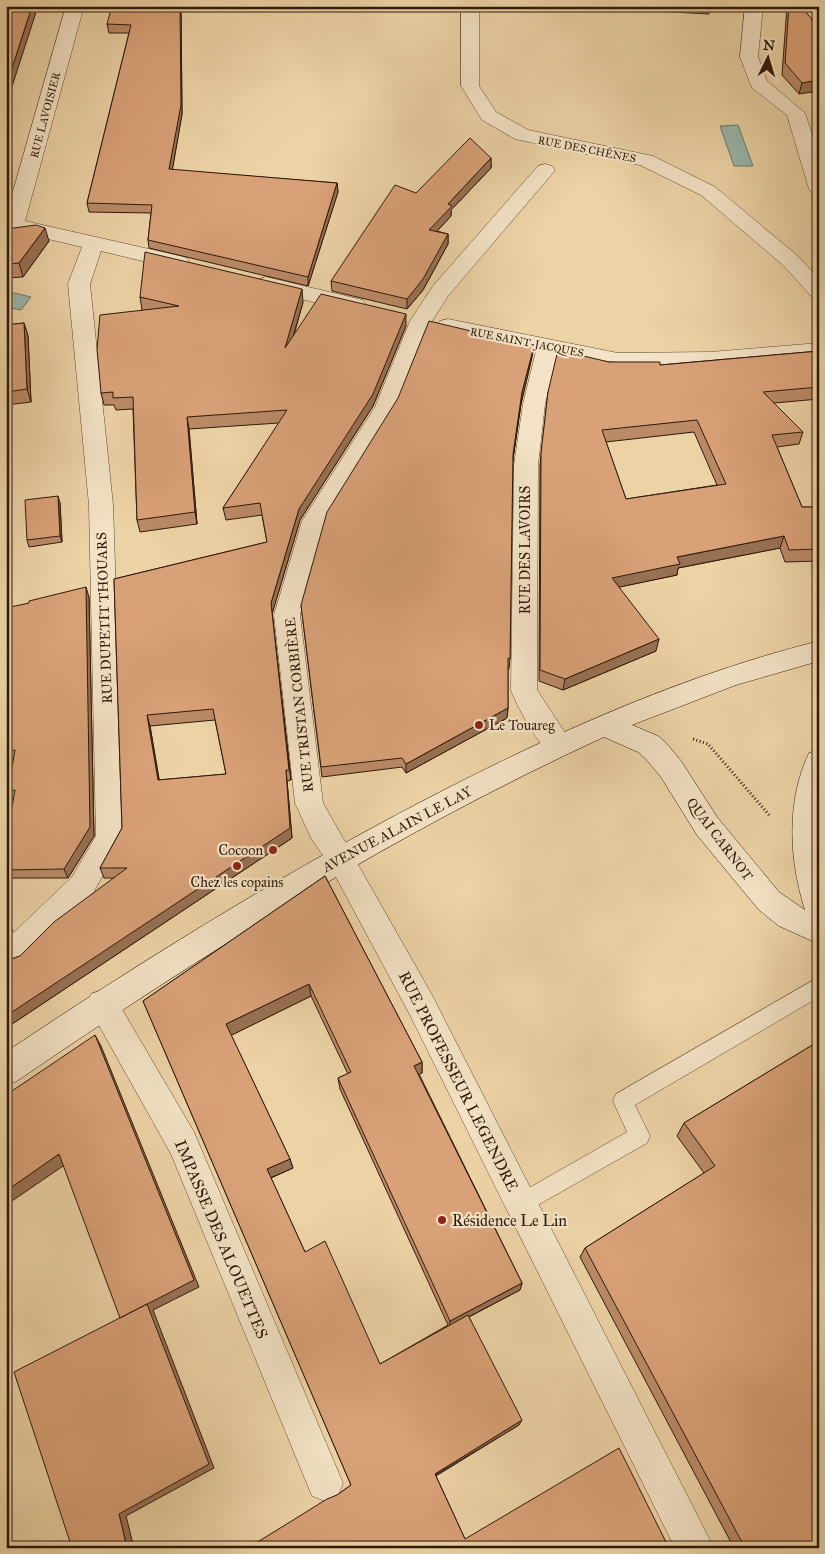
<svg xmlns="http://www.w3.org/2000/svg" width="825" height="1554" viewBox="0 0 825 1554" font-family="'IM FELL Great Primer',serif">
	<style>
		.water { fill: #99b7ac; stroke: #6f786c }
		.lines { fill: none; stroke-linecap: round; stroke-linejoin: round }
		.lane-casing { stroke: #5e4832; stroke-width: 1 }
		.street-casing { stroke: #5e4832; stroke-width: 1 }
		.secondary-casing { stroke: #2f190b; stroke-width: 1 }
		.path { stroke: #2f190b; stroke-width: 3; stroke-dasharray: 1 2.5; stroke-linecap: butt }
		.lane { fill: #f3e2c5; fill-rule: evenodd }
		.street { fill: #f3e2c5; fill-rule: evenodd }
		.secondary { fill: #f3e2c5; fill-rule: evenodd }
		.wall { fill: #bb8a67; stroke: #2f190b; fill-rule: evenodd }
		.shaded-wall { fill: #987154; stroke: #2f190b }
		.building { fill: #d9a178; stroke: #2f190b; fill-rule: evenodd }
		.poi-dot { fill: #8f2418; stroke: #f3e2c5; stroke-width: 2 }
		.labels { text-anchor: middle; stroke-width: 4.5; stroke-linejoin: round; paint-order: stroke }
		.far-street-label { font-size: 11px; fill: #2f190b; stroke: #f3e2c5 }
		.street-label { font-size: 14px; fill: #2f190b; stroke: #f3e2c5 }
		.poi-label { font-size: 14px; fill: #2f190b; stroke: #f3e2c5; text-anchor: start }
		.near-street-label { font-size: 16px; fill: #2f190b; stroke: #f3e2c5 }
		.near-poi-label { font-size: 16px; fill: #2f190b; stroke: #f3e2c5; text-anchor: start }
	</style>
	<rect width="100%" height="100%" fill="#ecd3a6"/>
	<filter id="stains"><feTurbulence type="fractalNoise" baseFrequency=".004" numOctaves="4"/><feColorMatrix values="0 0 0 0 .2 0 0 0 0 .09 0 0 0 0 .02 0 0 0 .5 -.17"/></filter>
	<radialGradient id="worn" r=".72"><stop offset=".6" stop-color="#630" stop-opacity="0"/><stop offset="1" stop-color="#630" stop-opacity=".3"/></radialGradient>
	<path class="water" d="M738,125L753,166H734L720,126Z
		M6,291L31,297L21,310L6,307Z"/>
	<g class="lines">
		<g class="lane-casing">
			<path id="lane" d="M819,977V997L635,1105L650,1136L647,1143L529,1210L522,1214L515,1210L511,1203L515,1196L627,1132L613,1101L616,1094Z"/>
		</g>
		<g class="street-casing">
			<path id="street" d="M66,6H84L25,221L180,256L187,258L190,263L187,268L180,270L101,251L90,284L113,505L124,838L92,895L24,963L6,970V940L72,877L96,836L89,505L68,284L82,247L6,229V216Z
				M461,6H479V86L496,112L528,130L653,156L715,187L799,257L819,279V299L812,297L785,267L701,195L640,165L515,139L482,120L461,86Z
				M745,6H763L758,57L767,81L805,113L819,156V195L812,193L809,189L787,115L752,88L740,57Z
				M545,164L552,166L555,170L552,174L448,296L432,321L397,408L326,522L300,615L323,803L432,995L714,1548H675L410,1015L330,866L311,838L295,803L274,615L302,521L375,407L410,321L433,286L538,166Z
				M266,277L363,300L366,305L363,310L355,312L259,289L255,284L259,279Z
				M448,319L618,353L711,352L819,343V357L711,366L618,367L557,355L545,404L538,465L537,690L573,745L569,753C562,755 556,757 550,753C539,746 515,703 511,690L514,465L523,404L536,351L440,331L437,326L440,321Z
				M102,990L113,994L194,1132L343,1483L338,1496L325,1501L312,1496L171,1154L87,1004L91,994Z"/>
		</g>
		<g class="secondary-casing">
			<path id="secondary" d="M819,641V661L736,685L632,725L658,736L666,743L681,761L717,817L779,892L805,910C789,860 786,801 809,753L819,750V944L779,926L759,910L697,835L661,777L646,759L638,752L604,737C397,832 204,953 17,1081L6,1085V1052C149,956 295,866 448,788C568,727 688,674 819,641Z"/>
		</g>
		<path class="path" d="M693,739L708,744L770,816"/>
		<use href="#lane" class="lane"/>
		<use href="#street" class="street"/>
		<use href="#secondary" class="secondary"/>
	</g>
	<path class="wall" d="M181,6L182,114L172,170L337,183L338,192L308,286L149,248L148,240L151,213L89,212L87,203L129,33H109L107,24Z
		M655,6H711L709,14L654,11Z
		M787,6H819V11L804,10L819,28L799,94L782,75Z
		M491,158V168L451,210V216L437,231L448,234V244L423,290L407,309L332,291L331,281L416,193Z
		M6,229L49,241L23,277L6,278Z
		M140,297L303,302L294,335L406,326L373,406L300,520L272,614L291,780L287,781L292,838L6,1028V961L20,956L114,878H104L100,868L122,828L114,579L267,542L262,515L226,520L223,508L279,423L189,429L197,524L140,532L137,520L133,409L116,410L114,405H104L101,393L142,310ZM215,720L226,774L159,780L150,726Z
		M24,323L28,336L31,402L6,405V325Z
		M819,351V399L774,403L803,432L799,444L777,447L802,507H819V561L785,562L780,548L678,568L677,575L619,587L656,651L563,690L539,681L540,465L548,392L609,362L660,365ZM694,432L717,485L626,499L606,442Z
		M532,357L521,404L513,459L510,659L509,669H508V708L507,718L406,773L402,767L322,777L301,605Z
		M60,503L62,542L29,547L27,540Z
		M89,597L94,836L68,878H6V841L13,800L8,791L14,760L9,761L6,756V608Z
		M325,876L422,1062V1073L419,1074L522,1283L520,1290L469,1317L519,1425L436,1476L465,1539L248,1548L337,1495L351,1485L143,1001ZM311,996L348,1074L338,1078L340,1089L448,1325L380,1364L305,1252L271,1178L293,1168L290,1159L231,1035Z
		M819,1041V1548H734L580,1257L585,1248L704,1173L677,1136L684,1123Z"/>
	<path class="shaded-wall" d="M32,6H38L6,105V87Z
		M180,6H181L182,114L171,178L169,169Z
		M819,80V91L799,94L802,83Z
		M491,158V168L451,210V216L429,240V230L448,204Z
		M337,183L338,192L308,286V277Z
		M45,228L49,241L23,277L19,263Z
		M448,234V244L423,290L407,309V299Z
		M302,289L303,302L286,361L285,348Z
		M406,314V326L373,406L300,520L272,614L291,780L271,603L299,509Z
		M24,323L28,336L31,402L27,389Z
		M534,346L532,357L521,404L512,465L522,392Z
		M187,417L189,429L197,524L195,512Z
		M58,496L60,503L62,542L60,536Z
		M784,536L780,548L678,568L677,575L610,589L612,578L677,557Z
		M86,587L89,597L94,836L68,878L64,869Z
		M659,639L656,651L563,690L565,679Z
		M508,708L507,718L406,773V764Z
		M147,715L150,726L161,790L158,780Z
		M286,770L287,781L292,838L6,1028V1016Z
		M6,918L13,931L6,938Z
		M309,984L311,996L230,1036L226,1024Z
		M95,1035L101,1046L199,1287L153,1310L214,1468L126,1516L134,1548H127L119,1514L120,1318Z
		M422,1062V1073L414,1077V1066Z
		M59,1154L66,1164L6,1205V1191Z
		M290,1159L293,1168L270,1178L267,1169Z
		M522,1283L520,1290L449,1327L450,1321Z
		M522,1420L519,1425L434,1476L435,1474Z"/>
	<path class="building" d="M6,6H32L6,87Z
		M112,6H180L181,105L169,169L337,183L308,277L148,240L152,205L87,203L131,25L107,24Z
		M789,6H801L819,28V80L802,83L785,63Z
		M470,138L491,158L448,204L452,206L429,230L448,234L423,279L407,299L331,281L395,185L416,193Z
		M36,225L45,228L19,263L6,264V229Z
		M145,252L302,289L285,348L321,294L406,314L373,394L299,509L271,603L289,770H286L290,828L6,1016V961L20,956L54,922L127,868H100L122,828L114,579L267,542L260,503L223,508L287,410L187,417L195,512L137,520L133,397L113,398V392L101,393L97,349L100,315L179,306L140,297ZM213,709L226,774L158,780L147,715Z
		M429,321L534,346L522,392L513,454L510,659L508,658V708L406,764L402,758L321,767L301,605L327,512L398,398Z
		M24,323L27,389L6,392V325Z
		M558,350L609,362H660V365L819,351V387L763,392L803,432L772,435L802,507H819V549L789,550L784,536L677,557L680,564L612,578L659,639L565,679L540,670L541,453L548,392ZM697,420L726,484L626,499L602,430Z
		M58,496L60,536L27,540L25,500Z
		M86,587L90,827L64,869L6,870V841L15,790L8,791L15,750L6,751V718L7,703H6V608L29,603V601Z
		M325,876L422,1062L414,1066L522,1283L450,1321L338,1078L351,1072L309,984L226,1024L290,1159L267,1169L305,1252L325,1241L380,1364L468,1315L522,1420L435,1474L465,1539L619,1448L669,1548H248L327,1499L337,1495L351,1485L143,1001Z
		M95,1035L194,1280L120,1318L59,1154L6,1191V1095Z
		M819,1041V1548H745L585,1248L715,1166L684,1123Z
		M147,1304L209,1464L119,1514L127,1548H72L14,1372Z"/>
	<g class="poi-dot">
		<circle cx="479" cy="725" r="5"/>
		<circle cx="273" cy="850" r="5"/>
		<circle cx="237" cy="866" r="5"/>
		<circle cx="442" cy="1220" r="5"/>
	</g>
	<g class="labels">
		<g class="far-street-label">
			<text transform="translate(45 115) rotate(-75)" y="4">RUE LAVOISIER</text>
			<text transform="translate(587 149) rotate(11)" y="4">RUE DES CHÊNES</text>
			<text transform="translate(527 342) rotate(11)" y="4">RUE SAINT-JACQUES</text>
		</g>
		<g class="street-label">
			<text transform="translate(525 550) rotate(-90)" y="5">RUE DES LAVOIRS</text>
			<text transform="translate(104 618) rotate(-92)" y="5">RUE DUPETIT THOUARS</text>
			<text transform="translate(299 705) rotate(-96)" y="5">RUE TRISTAN CORBIÈRE</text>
			<text transform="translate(397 829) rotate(-28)" y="5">AVENUE ALAIN LE LAY</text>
			<text transform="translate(720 839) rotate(53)" y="5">QUAI CARNOT</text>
		</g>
		<g class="poi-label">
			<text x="489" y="730">Le Touareg</text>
			<text x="263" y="855" text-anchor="end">Cocoon</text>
			<text x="237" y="887" text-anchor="middle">Chez les copains</text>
		</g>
		<g class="near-street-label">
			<text transform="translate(459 1081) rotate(63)" y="6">RUE PROFESSEUR LEGENDRE</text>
			<text transform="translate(222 1239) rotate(67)" y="6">IMPASSE DES ALOUETTES</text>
		</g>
		<g class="near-poi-label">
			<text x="452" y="1226">Résidence Le Lin</text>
		</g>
	</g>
	<rect width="825" height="1554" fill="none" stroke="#ecd3a6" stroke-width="25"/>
	<rect x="8" y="8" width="810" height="1539" fill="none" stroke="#2f190b" stroke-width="2.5"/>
	<rect x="12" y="12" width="800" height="1529" fill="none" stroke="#2f190b"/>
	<g transform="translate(768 58) rotate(5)" stroke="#f3e2c5" stroke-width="4" paint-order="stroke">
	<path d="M0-4L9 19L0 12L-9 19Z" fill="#2f190b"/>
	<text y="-8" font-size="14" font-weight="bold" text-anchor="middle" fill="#2f190b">N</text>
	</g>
	<rect width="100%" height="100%" filter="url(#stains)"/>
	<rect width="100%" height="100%" fill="url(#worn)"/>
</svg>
